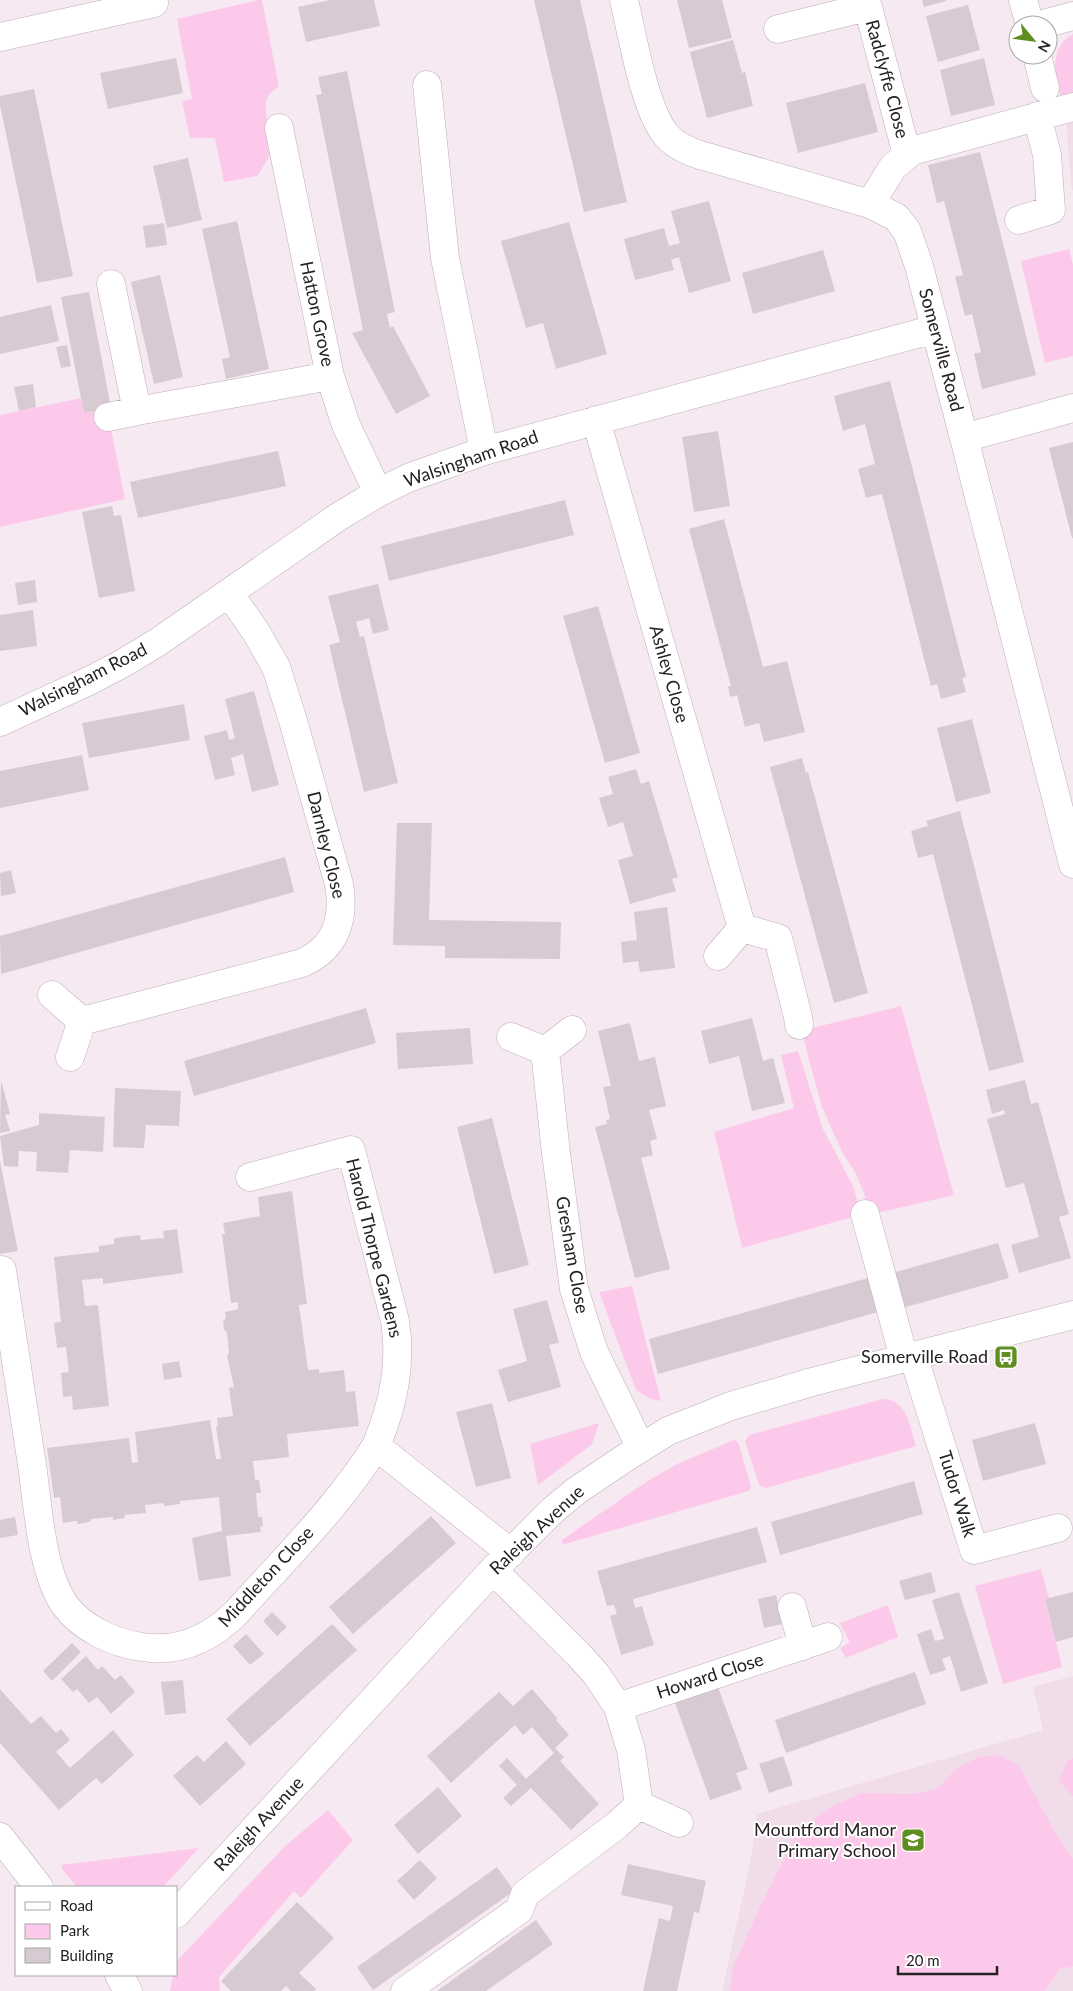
<svg xmlns="http://www.w3.org/2000/svg" width="1073" height="1991" viewBox="0 0 1073 1991" font-family="Lato,sans-serif">
	<style>
		.built { fill: #f1dce9 }
		.green { fill: #fdc9ea }
		.building { fill: #d8cad3 }
		.lines { fill: none; stroke-linecap: round; stroke-linejoin: round }
		.minor-casing { stroke: #bcaeb6; stroke-width: 29 }
		.minor { stroke: #fff; stroke-width: 28 }
		.labels { text-anchor: middle; stroke-width: 4; stroke-linejoin: round; paint-order: stroke }
		.street-label { font-size: 18px; fill: #262124; stroke: #fff }
		.poi-label { font-size: 18px; fill: #262124; stroke: #fff; text-anchor: end }
	</style>
	<rect width="100%" height="100%" fill="#f7e9f2"/>
	<path class="built" d="M1073,122V190L1072,191L1066,124Z
		M1073,1676V1991H722L750,1864L757,1814L1043,1730L1033,1687Z"/>
	<path class="green" d="M258,0H262L279,87C254,98 272,127 271,148C270,158 262,168 257,176L224,182L215,138H190L182,101L192,99L177,19Z
		M1073,34V94L1061,97C1054,75 1049,48 1073,34Z
		M1069,249L1073,265V356L1045,363L1021,261Z
		M81,398L84,413L107,409L125,499L0,527V415Z
		M901,1006L954,1195L869,1215L864,1193L855,1172L842,1152L822,1107L809,1060L803,1036L804,1030Z
		M798,1051L823,1129L854,1188L860,1215L742,1248L714,1132L794,1108L781,1055Z
		M632,1286L661,1401L650,1399L636,1390L599,1292Z
		M883,1399C907,1399 910,1427 916,1446L766,1488L759,1485L745,1441L749,1435Z
		M599,1423L592,1444L538,1485L530,1444Z
		M734,1440L738,1442L751,1486L749,1491L565,1544L562,1543V1540L566,1537L646,1482L677,1464Z
		M1041,1569L1049,1598L1045,1599L1062,1667L1003,1684L975,1586Z
		M888,1605L898,1637L846,1658L840,1648L850,1642L840,1623Z
		M1000,1755L1019,1766L1055,1832L1073,1859V1966L1060,1969L1045,1991H730L733,1967L760,1907L795,1837L827,1809L861,1793L911,1794L937,1789L955,1770L978,1757Z
		M1073,1758V1797L1059,1780L1067,1761Z
		M328,1810L353,1840L301,1898L294,1891L219,1977L220,1991H170L173,1975H176V1962L285,1846Z
		M199,1848L163,1887H77L63,1870L61,1865Z"/>
	<path class="building" d="M330,0H374L380,26L306,42L298,7Z
		M534,0H580L627,202L584,212Z
		M677,0H722L732,38L689,48Z
		M922,0H946V1L924,7Z
		M968,5L980,50L938,62L926,16Z
		M733,40L742,73L745,72L753,106L707,118L690,52Z
		M176,58L183,93L108,109L100,73Z
		M984,58L995,105L951,116L940,70Z
		M347,71L395,312L387,314L390,328L393,326L430,396L396,414L352,333L363,330L316,95L322,94L318,77Z
		M865,83L878,132L798,153L786,103Z
		M34,89L73,276L37,283L0,105V96Z
		M980,152L1036,375L982,389L974,354L981,352L972,314L965,316L955,277L963,275L944,201L937,203L928,165Z
		M188,158L202,220L167,228L153,166Z
		M709,201L731,281L689,293L679,257L671,260L674,270L635,280L624,239L664,228L669,246L680,243L671,211Z
		M237,221L269,369L226,379L222,359L230,357L202,229Z
		M569,222L607,354L556,369L543,323L526,328L501,241Z
		M164,223L167,245L146,248L143,226Z
		M823,250L835,291L753,314L742,273Z
		M160,275L183,377L154,384L131,282Z
		M89,292L111,408L84,413L61,297Z
		M51,305L59,341L0,354V317Z
		M67,345L71,366L61,368L56,347Z
		M890,381L966,677L962,678L966,692L941,699L937,684L931,686L882,494L866,498L858,469L875,464L865,424L843,431L834,396Z
		M33,384L36,407L19,411L14,387Z
		M718,431L730,506L694,512L682,437Z
		M1073,442V538H1072L1049,448Z
		M278,451L286,486L138,518L130,482Z
		M565,500L574,535L389,581L381,546Z
		M112,506L114,516L121,515L135,591L99,598L82,512Z
		M724,519L763,667L787,661L805,732L764,742L759,723L745,727L737,695L730,697L728,686H731L689,529Z
		M35,580L37,602L18,605L15,583Z
		M378,584L389,630L373,634L369,618L356,622L360,637L364,636L398,783L364,792L329,645L340,642L328,596Z
		M598,606L640,753L605,763L563,616Z
		M33,610L37,646L0,651V615Z
		M254,691L279,785L252,792L243,754L231,758L235,775L215,780L204,736L227,730L229,740L235,738L225,699Z
		M184,704L190,740L89,758L82,723Z
		M972,719L991,793L956,802L937,728Z
		M82,755L89,790L0,808V771Z
		M802,758L806,773L808,772L868,993L834,1003L770,767Z
		M636,769L641,784L649,781L678,877L672,879L676,891L630,904L618,860L633,856L623,822L608,827L599,798L613,794L608,777Z
		M960,811L1024,1062L989,1071L933,854L918,858L911,831L928,826L926,821Z
		M397,823H432L429,920L561,922L560,959L445,958V946L393,945Z
		M285,857L294,892L1,974L0,936Z
		M11,870L16,893L1,896L0,873Z
		M667,907L675,968L640,972L638,961L623,963L621,942L637,940L634,912Z
		M366,1008L376,1043L194,1096L184,1061Z
		M752,1018L763,1061L773,1058L785,1103L752,1111L739,1056L709,1064L701,1031Z
		M630,1023L639,1061L655,1057L666,1106L649,1110L657,1139L650,1141L653,1155L641,1158L670,1269L635,1278L595,1127L607,1124L606,1120L610,1119L603,1087L611,1086L598,1031Z
		M470,1028L473,1064L398,1069L396,1033Z
		M1,1080L10,1114L5,1115L10,1131L0,1133Z
		M1025,1080L1031,1104L1038,1102L1069,1214L1059,1217L1071,1258L1019,1273L1011,1245L1039,1237L1024,1183L1006,1188L987,1119L1005,1114L1004,1110L992,1114L986,1090Z
		M115,1088L181,1091L179,1126L146,1125L144,1148L113,1147Z
		M39,1113L105,1117L103,1152L70,1150L68,1173L36,1171L37,1152L19,1151L18,1167L4,1166L0,1136L39,1125Z
		M492,1118L529,1265L494,1274L457,1127Z
		M0,1161L18,1251L0,1254Z
		M292,1191L307,1304L299,1305L308,1370L319,1369V1373L344,1370L346,1392L355,1391L359,1426L287,1434L289,1457L253,1461L255,1480H259L261,1493H256L258,1517H262L263,1526L260,1527L261,1532L226,1536L231,1576L199,1581L192,1538L222,1531L219,1497L180,1501V1504L164,1506V1503L145,1505L146,1513L124,1515L125,1518L113,1520V1517L91,1519L90,1522L77,1524V1521L63,1523L60,1497L54,1498L47,1448L129,1438L132,1463L138,1462L135,1432L210,1420L216,1459H221L216,1427L218,1426L217,1418L233,1416L229,1388L234,1387L227,1356L229,1353L227,1332L224,1330L223,1321L226,1318L225,1312L238,1309V1302L231,1303L222,1234H225L223,1223L260,1216L258,1197Z
		M177,1229L183,1273L103,1284V1278L82,1280L85,1306L98,1305L109,1406L73,1410L72,1396L63,1397L62,1384L61,1373L69,1372L66,1347L57,1348L54,1323L61,1322L54,1257L99,1252V1246L114,1244V1238L140,1235L141,1240L164,1238L163,1231Z
		M998,1243L1009,1278L899,1309L889,1274Z
		M868,1278L878,1312L658,1374L649,1339Z
		M547,1300L559,1343L549,1345L561,1387L508,1402L498,1370L527,1361L513,1309Z
		M179,1361L182,1377L164,1380L162,1364Z
		M492,1403L511,1478L476,1487L456,1412Z
		M1035,1423L1046,1464L983,1481L972,1440Z
		M914,1481L923,1514L780,1555L771,1522Z
		M431,1516L456,1543L353,1634L329,1607Z
		M15,1517L18,1535L0,1538V1520Z
		M757,1527L767,1562L633,1599L635,1608L642,1606L654,1645L621,1655L610,1616L617,1614L614,1605L607,1606L597,1571Z
		M931,1572L936,1592L905,1600L899,1581Z
		M959,1592L988,1683L961,1692L950,1656L942,1659L946,1670L930,1675L917,1634L931,1629L935,1641L944,1639L932,1600Z
		M1073,1592V1637L1056,1642L1045,1599Z
		M776,1595L783,1624L764,1628L758,1599Z
		M272,1612L287,1627L277,1636L263,1621Z
		M332,1624L357,1650L250,1746L226,1719Z
		M246,1634L264,1654L250,1665L233,1646Z
		M72,1643L81,1652L52,1681L43,1671Z
		M86,1656L98,1670L102,1666L115,1680L121,1675L135,1692L111,1714L97,1697L89,1703L77,1689L73,1692L61,1679Z
		M915,1672L926,1704L786,1753L775,1720Z
		M183,1680L186,1713L165,1715L161,1682Z
		M718,1687L748,1769L736,1773L742,1789L710,1800L675,1703Z
		M0,1689L31,1724L41,1716L56,1733L61,1729L70,1740L56,1752L70,1768L113,1730L134,1755L102,1784L96,1778L59,1810L0,1743Z
		M532,1689L558,1719L556,1720L569,1735L555,1748L564,1757L560,1761L599,1804L571,1830L531,1788L511,1806L503,1798L517,1785L499,1766L507,1758L526,1779L554,1753L532,1727L523,1735L515,1725L451,1783L427,1756L499,1692L513,1706Z
		M226,1741L246,1764L200,1806L173,1776L197,1755L204,1762Z
		M783,1756L793,1785L769,1793L759,1764Z
		M438,1787L462,1816L418,1854L394,1825Z
		M420,1860L437,1878L414,1900L397,1881Z
		M628,1864L706,1881L699,1913L694,1912L677,1991H643L659,1918L670,1921L673,1906L621,1895Z
		M497,1867L514,1891L373,1990L357,1967Z
		M297,1902L334,1938L299,1973L316,1989L314,1991H291L286,1986L281,1991H231L221,1981Z
		M536,1920L553,1944L486,1991H437Z"/>
	<g class="lines">
		<g class="minor-casing">
			<path id="minor" d="M624,0C632,34 645,112 667,136C676,146 688,151 700,155L870,204L896,217L907,231L919,266L964,438L1073,864
				M1023,0L1030,25
				M1040,25L1073,16
				M778,29L868,7L907,155
				M0,37L154,3
				M1037,55L1045,88
				M427,85L445,258L484,451
				M279,128L330,376L346,425L378,493
				M870,204L893,167L912,151L1073,107
				M1019,220L1051,210L1047,155L1037,116
				M111,284L137,411L330,376
				M108,417L137,411
				M596,420L742,928
				M964,438L1073,408
				M0,722L93,679L125,662L158,642L338,517L378,493L408,478L484,451L935,329
				M718,956L742,928L778,938L798,1017L799,1025
				M52,995L82,1021L70,1057
				M82,1021L302,963C336,948 345,919 339,884L294,724L276,667L256,632L229,593
				M511,1037L545,1051L572,1030
				M545,1051L556,1153L574,1289L594,1352L641,1448
				M250,1177L351,1150L395,1321C402,1365 393,1405 376,1446
				M865,1214L904,1358
				M2,1270C12,1335 22,1400 32,1465C38,1506 41,1569 64,1604C81,1628 113,1643 142,1647C179,1653 211,1638 237,1612C285,1558 338,1507 376,1446L511,1553
				M913,1355L974,1550L1058,1528
				M493,1570L578,1654L596,1674L618,1707L631,1750L639,1805L679,1823
				M792,1607L803,1646
				M618,1707L828,1637
				M0,1837L39,1887
				M176,1914L493,1570L553,1510L576,1491L625,1458L668,1431L731,1406L812,1382L1073,1315
				M119,1975L128,1991
				M405,1991L519,1910L525,1894L617,1825L639,1805"/>
		</g>
		<use href="#minor" class="minor"/>
	</g>
	<defs>
		<g id="bus-square" transform="scale(1.25)"><rect x="-9" y="-9" width="18" height="18" rx="4" fill="#608d20" stroke="#fff"/><path d="M-5-6H5V4H4V6H2V4H-2V6H-4V4H-5ZM-3.5-4V0h7V-4ZM-3.5 1.2v1.5H-2V1.2ZM2 1.2v1.5H3.5V1.2Z" fill="#fff"/></g>
		<g id="school-square" transform="scale(1.25)"><rect x="-9" y="-9" width="18" height="18" rx="4" fill="#608d20" stroke="#fff"/><path d="M0-5L7-2L0 1L-7-2ZM-4 1L0 2.5L4 1V4Q0 6-4 4Z" fill="#fff"/></g>
	</defs>
	<g fill-rule="evenodd">
		<use href="#bus-square" x="1006" y="1357"/>
		<use href="#school-square" x="913" y="1840"/>
	</g>
	<g class="labels">
		<g class="street-label">
			<text transform="translate(887 79) rotate(75)" y="6">Radclyffe Close</text>
			<text transform="translate(317 314) rotate(78)" y="6">Hatton Grove</text>
			<text transform="translate(941 350) rotate(75)" y="6">Somerville Road</text>
			<text transform="translate(471 459) rotate(-19)" y="6">Walsingham Road</text>
			<text transform="translate(669 674) rotate(74)" y="6">Ashley Close</text>
			<text transform="translate(83 680) rotate(-27)" y="6">Walsingham Road</text>
			<text transform="translate(326 845) rotate(76)" y="6">Darnley Close</text>
			<text transform="translate(374 1248) rotate(76)" y="6">Harold Thorpe Gardens</text>
			<text transform="translate(572 1255) rotate(80)" y="6">Gresham Close</text>
			<text transform="translate(957 1494) rotate(73)" y="6">Tudor Walk</text>
			<text transform="translate(537 1530) rotate(-43)" y="6">Raleigh Avenue</text>
			<text transform="translate(266 1577) rotate(-47)" y="6">Middleton Close</text>
			<text transform="translate(710 1676) rotate(-18)" y="6">Howard Close</text>
			<text transform="translate(259 1824) rotate(-47)" y="6">Raleigh Avenue</text>
		</g>
		<g class="poi-label">
			<text x="988" y="1363">Somerville Road</text>
			<text x="896" y="1836">Mountford Manor<tspan x="896" dy="21">Primary School</tspan></text>
		</g>
	</g>
	<rect x="15" y="1886" width="162" height="90" fill="#ffffff" stroke="#a8a6a7"/>
	<rect x="25" y="1902" width="25" height="8" fill="#ffffff" stroke="#a8a6a7"/>
	<text x="60" y="1911" font-size="15" fill="#262124">Road</text>
	<rect x="25" y="1924" width="25" height="15" fill="#fdc9ea" stroke="#a8a6a7"/>
	<text x="60" y="1936" font-size="15" fill="#262124">Park</text>
	<rect x="25" y="1948" width="25" height="15" fill="#d8cad3" stroke="#a8a6a7"/>
	<text x="60" y="1961" font-size="15" fill="#262124">Building</text>
	<g transform="translate(1033 40) rotate(119)"><circle r="24" fill="#ffffff" stroke="#a8a6a7"/>
	<path d="M0-4L9 19L0 12L-9 19Z" fill="#608d20"/>
	<text y="-8" font-size="14" font-weight="bold" text-anchor="middle" fill="#262124">N</text>
	</g>
	<path d="M898 1966v8h99v-8" fill="none" stroke="#262124" stroke-width="2.5"/>
	<text x="906" y="1966" font-size="15" fill="#262124" stroke="#ffffff" stroke-width="4" paint-order="stroke">20 m</text>
</svg>
